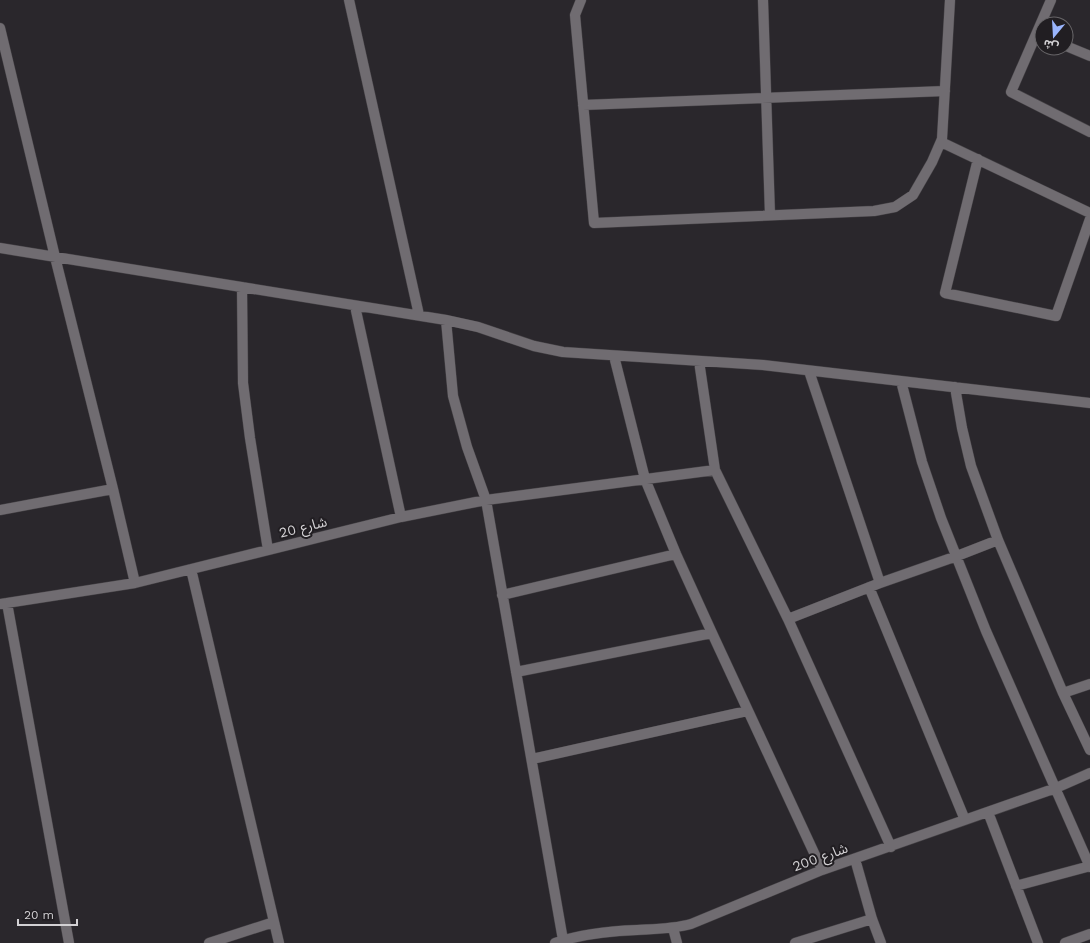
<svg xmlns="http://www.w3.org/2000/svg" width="1090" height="943" viewBox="0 0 1090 943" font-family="'Work Sans','Noto Sans Arabic',sans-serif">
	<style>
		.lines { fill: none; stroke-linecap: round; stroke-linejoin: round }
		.minor-casing { stroke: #454246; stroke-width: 11 }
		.minor { stroke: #706c71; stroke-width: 10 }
		.labels { text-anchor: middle; stroke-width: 4; stroke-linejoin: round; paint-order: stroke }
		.street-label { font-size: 14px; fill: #d3d1d4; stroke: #211e22 }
	</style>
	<rect width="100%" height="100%" fill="#2a272c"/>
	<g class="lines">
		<g class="minor-casing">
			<path id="minor" d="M349,0L419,315
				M581,0L575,15L594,223L874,211L895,207L913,195L932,162L942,139L950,0
				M763,0L770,215
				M1051,0L1011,92L1090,132
				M0,28L55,257L113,489L135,583
				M1066,46L1090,56
				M583,105L945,91
				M941,142L1090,213
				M978,159L945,293L1056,316L1090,219
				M0,248L446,320L478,327L534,346L563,352L763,365L1090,403
				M242,287L243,383L250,438L268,550
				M446,320L453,396L467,447L486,500L563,940
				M614,356L645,479L676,554L712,633L822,870
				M699,361L715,470L788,619L891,847
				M809,371L880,583
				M901,381L922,462L941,518L986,631L1090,867
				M955,387L962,428L971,466L998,540L1063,693L1090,750
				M0,510L113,489
				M401,517L486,500L715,470
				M191,569L279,943
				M869,587L965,820
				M502,595L676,554
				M7,603L69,943
				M0,604L135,583L401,517L355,306
				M788,619L880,583L957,556L998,540
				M516,672L712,633
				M1063,693L1090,684
				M532,759L747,711
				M988,812L1038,943
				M855,859L872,919L881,943
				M1016,886L1090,866
				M673,928L677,943
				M209,943L274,922
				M555,943C581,934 609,931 637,930C655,929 673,929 691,924L822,870L1056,788L1090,773
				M795,943L872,919
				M1065,943L1090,934"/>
		</g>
		<use href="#minor" class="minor"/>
	</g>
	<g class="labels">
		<g class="street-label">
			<text transform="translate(303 527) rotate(-14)" y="5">شارع 20</text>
			<text transform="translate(820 857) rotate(-20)" y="5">شارع 200</text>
		</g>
	</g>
	<g transform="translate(1054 36) rotate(198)"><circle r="19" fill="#211e22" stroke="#686669"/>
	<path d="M0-3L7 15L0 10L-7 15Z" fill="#9ab5fd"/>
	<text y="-6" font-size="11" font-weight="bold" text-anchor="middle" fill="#d3d1d4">ش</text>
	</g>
	<path d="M18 919v6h59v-6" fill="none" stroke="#d3d1d4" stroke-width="2"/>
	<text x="24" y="919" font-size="12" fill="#d3d1d4" stroke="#211e22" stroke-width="3" paint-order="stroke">20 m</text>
</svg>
